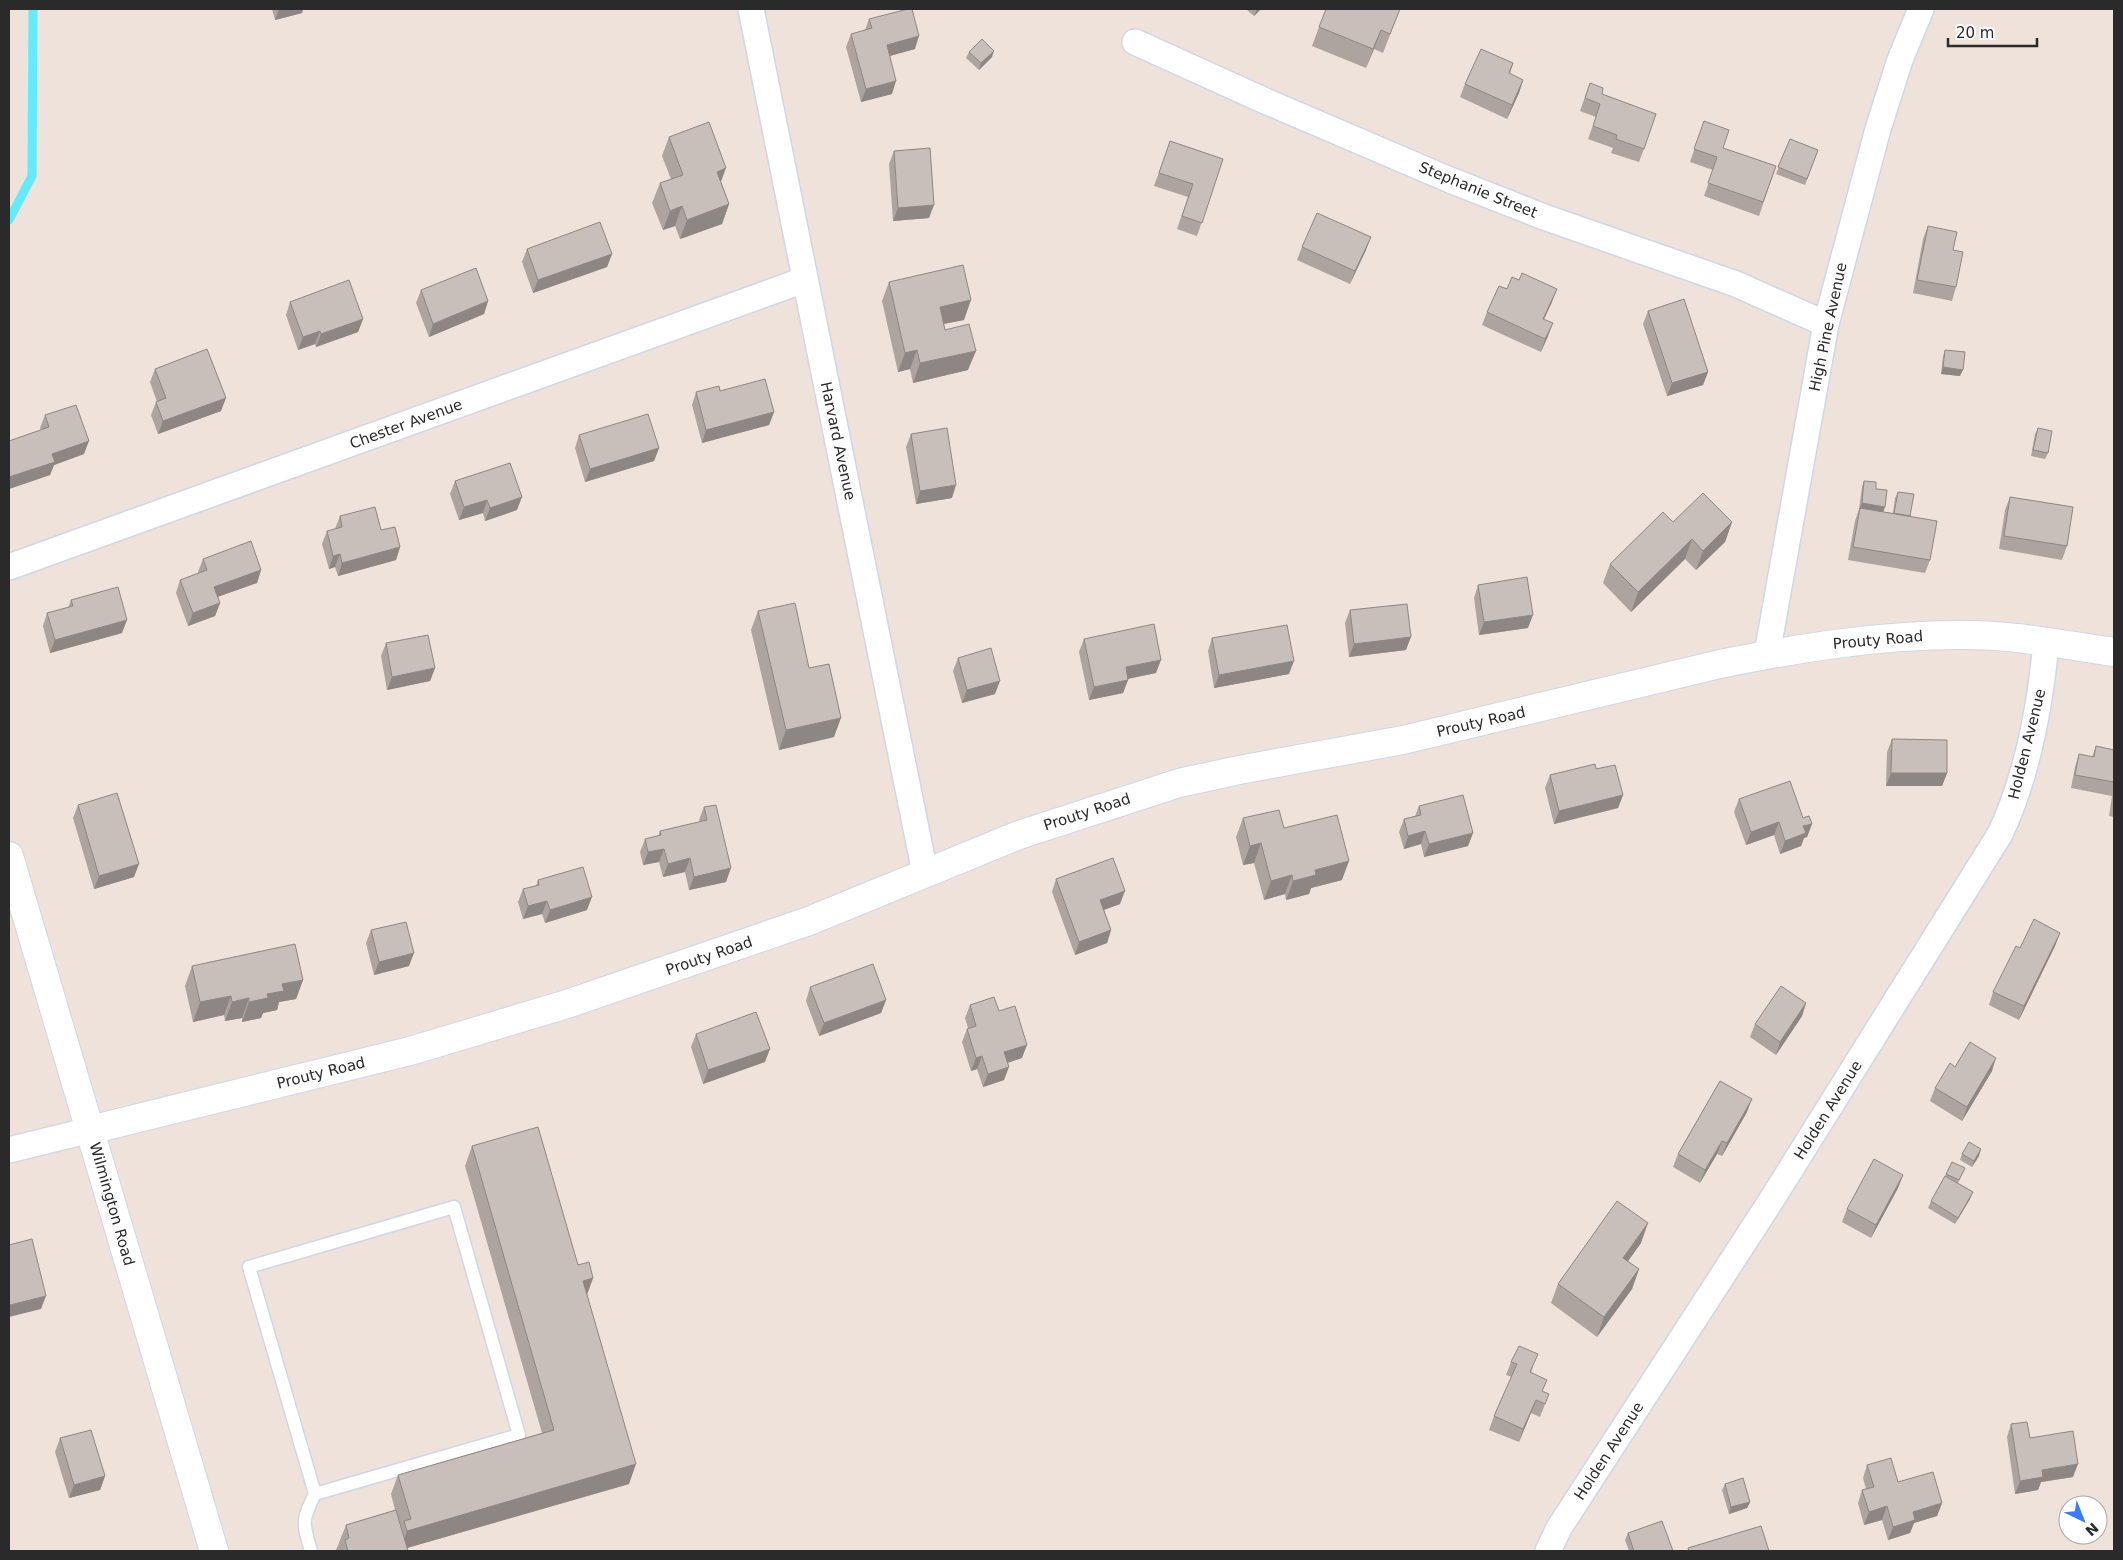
<svg xmlns="http://www.w3.org/2000/svg" width="2123" height="1560" viewBox="0 0 2123 1560" font-family="'DejaVu Sans',sans-serif">
	<style>
		.lines { fill: none; stroke-linecap: round; stroke-linejoin: round }
		.stream { stroke: #62ecfb; stroke-width: 9 }
		.service-casing { stroke: #cfd7e5; stroke-width: 15 }
		.minor-casing { stroke: #cfd7e5; stroke-width: 28 }
		.tertiary-casing { stroke: #cfd7e5; stroke-width: 30 }
		.secondary-casing { stroke: #cfd7e5; stroke-width: 30 }
		.service { stroke: #fff; stroke-width: 12 }
		.minor { stroke: #fff; stroke-width: 25 }
		.tertiary { stroke: #fff; stroke-width: 28 }
		.secondary { stroke: #fff; stroke-width: 28 }
		.wall { fill: #ada4a0 }
		.shaded-wall { fill: #8d8682 }
		.building { fill: #c9bfba; stroke: #8d8682 }
		.labels { text-anchor: middle; stroke-width: 4.5; stroke-linejoin: round; paint-order: stroke }
		.street-label { font-size: 15px; fill: #2a2a2a; stroke: #fff }
	</style>
	<rect width="100%" height="100%" fill="#eee2da"/>
	<g class="lines">
		<path class="stream" d="M9,220L32,176L33,9"/>
		<g class="service-casing">
			<path id="service" d="M454,1207L519,1435L315,1494L249,1267Z
				M311,1551C303,1523 301,1521 315,1494"/>
		</g>
		<g class="minor-casing">
			<path id="minor" d="M751,9C807,297 868,585 925,873
				M1135,42L1263,100L1450,180L1544,217L1736,284L1826,324
				M9,567L804,280
				M1767,654L1826,324L1878,129L1900,60L1921,9
				M9,1150L90,1130
				M1548,1551L1559,1528L1774,1196L2000,834C2028,775 2040,707 2046,643"/>
		</g>
		<g class="tertiary-casing">
			<path id="tertiary" d="M90,1130L410,1051L567,1004L809,921L1019,835L1179,783L1239,770L1403,740L1720,664C1799,648 1879,635 1960,635C2011,634 2064,645 2114,652"/>
		</g>
		<g class="secondary-casing">
			<path id="secondary" d="M9,856L214,1551"/>
		</g>
		<use href="#service" class="service"/>
		<use href="#minor" class="minor"/>
		<use href="#tertiary" class="tertiary"/>
		<use href="#secondary" class="secondary"/>
	</g>
	<path class="wall" d="M272,9H303L302,13L275,20Z
		M1246,9H1261L1254,16Z
		M1400,9L1383,53L1374,49L1366,68L1312,46L1319,27Z
		M869,19L915,49L890,56L892,94L861,102L846,47L851,34L865,30Z
		M969,52L992,57L979,70L966,58Z
		M1513,63L1510,74L1523,80L1519,93L1507,119L1460,97L1465,84Z
		M1590,83L1602,94L1644,149L1639,162L1611,153L1613,148L1588,139L1596,117L1580,111Z
		M1704,121L1723,148L1776,166L1759,216L1704,196L1713,170L1690,162Z
		M669,137L721,182L729,204L722,224L680,239L675,226L663,230L652,203L660,183L671,179L662,156Z
		M1790,139L1818,150L1805,185L1776,174Z
		M1170,141L1223,159L1197,236L1177,229L1188,197L1154,186Z
		M894,151L929,218L893,221L889,164Z
		M1928,226L1953,250L1956,287L1952,301L1913,293L1923,239Z
		M1302,247L1366,250L1350,284L1297,260Z
		M527,249L612,254L607,267L533,293L522,262Z
		M889,282L964,320L943,324L945,330L968,370L913,383L910,369L898,372L882,301Z
		M421,290L488,301L484,314L429,337L416,303Z
		M290,302L363,319L358,332L316,347L315,344L298,350L286,315Z
		M1552,302L1544,319L1548,336L1541,352L1482,325L1487,312Z
		M1648,311L1708,372L1703,385L1667,396L1643,324Z
		M1945,350L1960,376L1941,374L1943,356Z
		M155,369L221,411L158,434L151,415L156,402H157L150,382Z
		M720,391L774,412L769,425L702,443L692,405L696,392Z
		M45,415L84,454L54,465L50,475L9,489V441L41,430L40,428Z
		M2038,428L2048,453L2045,459L2031,456L2035,434Z
		M911,434L952,498L916,504L906,447Z
		M579,435L659,448L654,461L585,482L575,448Z
		M455,481L517,510L485,521L483,513L459,520L450,494Z
		M1864,481L1876,489L1883,512L1893,513L1895,498L1898,492L1910,516L1930,560L1925,573L1848,560L1855,521L1859,509L1862,487Z
		M2010,497L2067,546L2062,560L1999,549L2005,510Z
		M340,516L381,530L400,547L396,560L338,576L335,567L329,569L322,544L327,531L335,529Z
		M1673,522H1732L1725,542L1696,570L1685,559L1631,612L1603,583L1610,564Z
		M203,559L261,570L257,583L217,597L220,603L215,616L188,626L176,593L180,580L198,573V572Z
		M1478,585L1528,628L1479,635L1474,598Z
		M71,600L122,633L50,653L43,626L47,613L68,608Z
		M1350,610L1406,650L1349,657L1345,623Z
		M758,611L809,668L834,737L779,750L751,630Z
		M1212,638L1289,674L1214,688L1208,651Z
		M1084,639L1156,673L1128,679L1123,693L1089,700L1079,652Z
		M386,643L435,668L430,681L387,690L381,656Z
		M958,658L995,694L962,703L953,671Z
		M1892,739L1947,773L1942,786H1886L1887,752Z
		M2096,746L2114,750V817L2109,816L2112,796L2071,788L2075,767L2079,754L2092,757Z
		M1596,769L1623,795L1618,808L1554,824L1545,788L1550,775Z
		M1739,799L1803,818L1812,824L1807,837L1804,838L1801,846L1780,854L1774,835L1746,845L1734,812Z
		M78,805L134,877L94,889L73,818Z
		M1419,806L1473,833L1468,846L1424,857L1421,844L1404,849L1399,832L1404,819L1415,816Z
		M704,807L726,882L689,890L685,872L663,877L659,862L643,865L640,852L645,839L658,836L660,831L700,822L699,820Z
		M1243,818L1284,828L1342,880L1311,888L1309,894L1286,900L1285,894L1264,900L1254,863L1243,865L1236,837Z
		M1056,879L1120,904L1104,910L1111,930L1107,943L1075,955L1052,892Z
		M538,880L587,910L545,923L542,914L523,919L518,902L523,889L536,886Z
		M371,930L409,966L374,975L366,943Z
		M2060,933L2055,946L2019,1020L1989,1005L1993,992L2020,948Z
		M192,966L303,980L296,999L279,1002L277,1010L263,1013L261,1018L242,1022V1018L225,1021L224,1015L193,1022L185,986Z
		M810,987L886,1000L881,1013L819,1036L806,1001Z
		M1806,1003L1802,1016L1776,1055L1750,1037L1755,1024Z
		M970,1005L999,1011L1022,1058L1008,1063L1004,1080L983,1087L977,1069L971,1071L962,1042L967,1029L968,1028L965,1018Z
		M696,1034L765,1062L703,1084L691,1047Z
		M1955,1067L1992,1071L1962,1121L1930,1101L1935,1088Z
		M1747,1112L1722,1156L1717,1154L1700,1183L1673,1167L1678,1154Z
		M472,1146L578,1265L593,1278L587,1295L629,1484L407,1548L408,1551H337L336,1550L346,1525L395,1510L391,1494L398,1475L542,1433L465,1166Z
		M1962,1154L1979,1156L1972,1167L1960,1160Z
		M1965,1168L1958,1183L1973,1192L1970,1199L1955,1224L1928,1208L1931,1201L1946,1174Z
		M1903,1175L1898,1188L1871,1238L1842,1222L1847,1209Z
		M1641,1243L1627,1262L1639,1269L1632,1289L1597,1337L1551,1303L1558,1284Z
		M1511,1362L1533,1367L1531,1373L1543,1392L1549,1394L1540,1417L1531,1413L1519,1442L1489,1430L1494,1416L1512,1377L1506,1375Z
		M2011,1424L2030,1438L2073,1477L2041,1482L2038,1490L2015,1494L2007,1437Z
		M60,1438L105,1476L100,1490L69,1498L55,1452Z
		M1867,1465L1898,1482L1942,1503L1937,1516L1914,1523L1910,1533L1888,1540L1882,1520L1864,1525L1858,1503L1862,1490L1866,1489L1863,1478Z
		M1725,1484L1750,1502L1747,1508L1729,1514L1722,1490Z
		M1628,1533L1673,1551H1629L1625,1540Z"/>
	<path class="shaded-wall" d="M279,9H303L302,13L275,20Z
		M1257,9H1261L1254,16Z
		M1381,30L1374,49L1366,68L1373,49Z
		M919,36L915,49L882,58L887,45Z
		M994,51L992,57L979,70L981,63Z
		M1523,80L1519,93L1507,119L1512,105Z
		M896,81L892,94L861,102L866,89Z
		M726,168L719,187L717,172Z
		M729,204L722,224L680,239L687,220Z
		M934,205L929,218L893,221L898,208Z
		M682,206L675,226L663,230L670,211Z
		M1371,237L1366,250L1350,284L1355,271Z
		M612,254L607,267L533,293L538,280Z
		M1557,289L1552,302L1538,332L1543,319Z
		M971,300L964,320L933,326L940,307Z
		M488,301L484,314L429,337L433,324Z
		M363,319L358,332L316,347L321,334Z
		M1553,323L1548,336L1541,352L1545,339Z
		M320,331L315,344L298,350L303,337Z
		M917,350L910,369L898,372L905,353Z
		M976,351L968,370L913,383L920,363Z
		M1943,367L1963,370L1960,376L1941,374Z
		M1708,372L1703,385L1667,396L1672,383Z
		M226,398L221,411L158,434L163,421Z
		M774,412L769,425L702,443L706,430Z
		M89,441L84,454L54,465L50,475L9,489V477L52,454Z
		M659,448L654,461L585,482L590,469Z
		M956,485L952,498L916,504L920,491Z
		M522,497L517,510L485,521L490,508Z
		M487,500L483,513L459,520L464,507Z
		M1862,503L1885,507L1883,513L1859,510Z
		M1732,522L1725,542L1696,570L1703,551Z
		M1692,539L1685,559L1631,612L1638,592Z
		M400,547L396,560L338,576L342,563Z
		M340,554L335,567L329,569L333,556Z
		M261,570L257,583L209,600L214,587Z
		M220,603L215,616L188,626L193,613Z
		M1533,615L1528,628L1479,635L1484,622Z
		M127,620L122,633L50,653L55,640Z
		M1411,637L1406,650L1349,657L1354,644Z
		M1161,660L1156,673L1121,680L1126,667Z
		M1294,661L1289,674L1214,688L1219,675Z
		M435,668L430,681L387,690L392,677Z
		M1128,680L1123,693L1089,700L1094,687Z
		M1000,681L995,694L962,703L967,690Z
		M841,718L834,737L779,750L786,730Z
		M1891,773H1947L1942,786H1886Z
		M1623,795L1618,808L1554,824L1559,811Z
		M1779,822L1774,835L1746,845L1751,832Z
		M1812,824L1807,837L1804,838L1801,846L1780,854L1785,841L1803,826Z
		M1425,831L1421,844L1404,849L1408,836Z
		M1473,833L1468,846L1424,857L1429,844Z
		M1261,843L1254,863L1243,865L1250,846Z
		M664,849L659,862L643,865L648,852Z
		M690,858L685,872L663,877L668,864Z
		M1349,861L1342,880L1311,888L1309,894L1286,900L1293,881L1315,870Z
		M139,864L134,877L94,889L99,876Z
		M731,868L726,882L689,890L694,877Z
		M1292,875L1285,894L1264,900L1271,881Z
		M1125,891L1120,904L1095,913L1100,900Z
		M592,897L587,910L545,923L550,910Z
		M547,901L542,914L523,919L528,906Z
		M1111,930L1107,943L1075,955L1079,942Z
		M2060,933L2055,946L2019,1020L2024,1006Z
		M414,953L409,966L374,975L379,962Z
		M303,980L296,999L279,1002L277,1010L263,1013L261,1018L242,1022L249,1002L267,994L282,984Z
		M231,996L224,1015L193,1022L200,1002Z
		M249,998L242,1018L225,1021L232,1002Z
		M886,1000L881,1013L819,1036L824,1023Z
		M1806,1003L1802,1016L1776,1055L1780,1042Z
		M1027,1045L1022,1058L999,1065L1004,1052Z
		M770,1049L765,1062L703,1084L708,1070Z
		M982,1056L977,1069L971,1071L976,1058Z
		M1996,1058L1992,1071L1962,1121L1967,1107Z
		M1009,1067L1004,1080L983,1087L988,1074Z
		M1752,1099L1747,1112L1722,1156L1727,1143Z
		M1722,1141L1717,1154L1700,1183L1705,1170Z
		M1981,1149L1979,1156L1972,1167L1974,1161Z
		M1903,1175L1898,1188L1871,1238L1876,1225Z
		M1973,1192L1970,1199L1955,1224L1958,1218Z
		M1648,1223L1641,1243L1616,1278L1623,1258Z
		M1639,1269L1632,1289L1597,1337L1604,1317Z
		M593,1278L586,1297L583,1281Z
		M46,1296L41,1309L9,1317L10,1305Z
		M1536,1400L1531,1413L1519,1442L1523,1429Z
		M636,1464L629,1484L400,1550L407,1531Z
		M2078,1464L2073,1477L2041,1482L2038,1490L2015,1494L2020,1481L2042,1470Z
		M105,1476L100,1490L69,1498L74,1485Z
		M1750,1502L1747,1508L1729,1514L1731,1507Z
		M1942,1503L1937,1516L1914,1523L1910,1533L1888,1540L1893,1527L1913,1512Z
		M1887,1506L1882,1520L1864,1525L1869,1512Z"/>
	<path class="building" d="M908,9H912L919,36L887,45L896,81L866,89L851,34L872,28L869,19Z
		M1326,9H1400L1390,34L1381,30L1373,49L1319,27Z
		M982,39L994,51L981,63L969,52Z
		M1481,49L1513,63L1509,73L1523,80L1512,105L1465,84Z
		M1590,83L1603,88L1602,94L1656,114L1644,149L1616,139L1617,135L1593,126L1600,104L1585,98Z
		M1704,121L1729,130L1723,148L1776,166L1763,202L1708,183L1717,157L1694,149Z
		M709,122L726,168L717,172L729,204L687,220L682,206L670,211L660,183L683,175L669,137Z
		M1790,139L1818,150L1807,179L1778,167Z
		M1170,141L1223,159L1202,223L1182,216L1193,184L1159,173Z
		M930,148L934,205L898,208L894,151Z
		M1317,213L1371,237L1355,271L1302,247Z
		M600,222L612,254L538,280L527,249Z
		M1928,226L1957,232L1953,250L1963,252L1956,287L1917,280Z
		M963,265L971,300L940,307L945,330L969,324L976,351L920,363L917,350L905,353L889,282Z
		M476,268L488,301L433,324L421,290Z
		M1522,273L1557,289L1543,319L1553,323L1545,339L1487,312L1499,286L1507,289L1512,277L1519,280Z
		M349,280L363,319L321,334L320,331L303,337L290,302Z
		M1684,299L1708,372L1672,383L1648,311Z
		M207,349L226,398L163,421L156,402L166,398L155,369Z
		M1945,350L1965,352L1963,370L1943,367Z
		M765,379L774,412L706,430L696,392L719,386L720,391Z
		M76,405L89,441L52,454L55,462L9,477V441L49,427L45,415Z
		M648,414L659,448L590,469L579,435Z
		M947,428L956,485L920,491L911,434Z
		M2038,428L2052,431L2048,453L2033,450Z
		M510,463L522,497L490,508L487,500L464,507L455,481Z
		M1864,481L1876,482V489L1887,490L1885,507L1862,503Z
		M1898,492L1914,494L1910,516L1894,513Z
		M1703,493L1732,522L1703,551L1692,539L1638,592L1610,564L1663,512L1673,522Z
		M2010,497L2073,507L2067,546L2004,536Z
		M375,507L381,530L395,527L400,547L342,563L340,554L333,556L327,531L342,527L340,516Z
		M1860,508L1937,521L1930,560L1853,547Z
		M251,541L261,570L214,587L220,603L193,613L180,580L207,570L203,559Z
		M1527,577L1533,615L1484,622L1478,585Z
		M118,587L127,620L55,640L47,613L73,606L71,600Z
		M795,603L809,668L829,664L841,718L786,730L758,611Z
		M1407,604L1411,637L1354,644L1350,610Z
		M1154,624L1161,660L1126,667L1128,680L1094,687L1084,639Z
		M1287,625L1294,661L1219,675L1212,638Z
		M428,635L435,668L392,677L386,643Z
		M991,648L1000,681L967,690L958,658Z
		M1892,739L1947,740V773H1891Z
		M2096,746L2114,750V782L2075,775L2079,754L2094,757Z
		M1595,764L1596,769L1615,765L1623,795L1559,811L1550,775Z
		M1790,781L1803,818L1809,816L1812,824L1803,826L1806,833L1785,841L1779,822L1751,832L1739,799Z
		M117,793L139,864L99,876L78,805Z
		M1463,795L1473,833L1429,844L1425,831L1408,836L1404,819L1421,815L1419,806Z
		M716,805L731,868L694,877L690,858L668,864L664,849L648,852L645,839L661,835L660,831L707,820L704,807Z
		M1279,810L1284,828L1337,815L1349,861L1315,870L1316,875L1293,881L1292,875L1271,881L1261,843L1250,846L1243,818Z
		M1113,858L1125,891L1100,900L1111,930L1079,942L1056,879Z
		M583,867L592,897L550,910L547,901L528,906L523,889L539,885L538,880Z
		M2034,919L2060,933L2024,1006L1993,992L2016,946L2020,948Z
		M406,922L414,953L379,962L371,930Z
		M295,944L303,980L282,984L284,991L267,994L268,998L249,1002V998L232,1002L231,996L200,1002L192,966Z
		M873,964L886,1000L824,1023L810,987Z
		M1781,986L1806,1003L1780,1042L1755,1024Z
		M994,997L999,1011L1015,1006L1027,1045L1004,1052L1009,1067L988,1074L982,1056L976,1058L967,1029L976,1026L970,1005Z
		M756,1012L770,1049L708,1070L696,1034Z
		M1970,1042L1996,1058L1967,1107L1935,1088L1950,1063L1955,1067Z
		M1720,1081L1752,1099L1727,1143L1722,1141L1705,1170L1678,1154Z
		M538,1127L578,1265L589,1262L593,1278L583,1281L636,1464L407,1531L404,1521L411,1519L398,1475L554,1430L472,1146Z
		M1969,1142L1981,1149L1974,1161L1962,1154Z
		M1874,1159L1903,1175L1876,1225L1847,1209Z
		M1952,1162L1965,1168L1959,1180L1946,1174Z
		M1945,1176L1973,1192L1958,1218L1931,1201Z
		M1617,1201L1648,1223L1623,1258L1639,1269L1604,1317L1558,1284Z
		M32,1239L46,1296L10,1305L9,1302V1245Z
		M1519,1346L1538,1354L1530,1372L1547,1380L1542,1391L1549,1394L1545,1404L1536,1400L1523,1429L1494,1416L1517,1364L1511,1362Z
		M2027,1422L2030,1438L2073,1431L2078,1464L2042,1470L2043,1477L2020,1481L2011,1424Z
		M91,1430L105,1476L74,1485L60,1438Z
		M1891,1458L1898,1482L1933,1472L1942,1503L1913,1512L1915,1520L1893,1527L1887,1506L1869,1512L1862,1490L1874,1487L1867,1465Z
		M1743,1478L1750,1502L1731,1507L1725,1484Z
		M396,1510L408,1551H348L345,1540L349,1538L346,1525Z
		M1662,1521L1673,1551H1634L1628,1533Z
		M1761,1526L1769,1551H1689L1688,1548Z"/>
	<g class="labels">
		<g class="street-label">
			<text transform="translate(1478 190) rotate(22)" y="5">Stephanie Street</text>
			<text transform="translate(1828 327) rotate(-78)" y="5">High Pine Avenue</text>
			<text transform="translate(406 424) rotate(-20)" y="5">Chester Avenue</text>
			<text transform="translate(838 441) rotate(78)" y="5">Harvard Avenue</text>
			<text transform="translate(1878 640) rotate(-5)" y="5">Prouty Road</text>
			<text transform="translate(1481 722) rotate(-13)" y="5">Prouty Road</text>
			<text transform="translate(2027 744) rotate(-76)" y="5">Holden Avenue</text>
			<text transform="translate(1087 812) rotate(-18)" y="5">Prouty Road</text>
			<text transform="translate(709 956) rotate(-19)" y="5">Prouty Road</text>
			<text transform="translate(321 1073) rotate(-14)" y="5">Prouty Road</text>
			<text transform="translate(1828 1110) rotate(-58)" y="5">Holden Avenue</text>
			<text transform="translate(112 1204) rotate(74)" y="5">Wilmington Road</text>
			<text transform="translate(1609 1451) rotate(-57)" y="5">Holden Avenue</text>
		</g>
	</g>
	<rect width="2123" height="1560" fill="none" stroke="#2a2a2a" stroke-width="20"/>
	<g transform="translate(2083 1520) rotate(137)"><circle r="24" fill="#ffffff" stroke="#aaaaaa"/>
	<path d="M0-4L9 19L0 12L-9 19Z" fill="#367eff"/>
	<text y="-8" font-size="14" font-weight="bold" text-anchor="middle" fill="#2a2a2a">N</text>
	</g>
	<path d="M1948 38v8h89v-8" fill="none" stroke="#2a2a2a" stroke-width="2.5"/>
	<text x="1956" y="38" font-size="15" fill="#2a2a2a" stroke="#ffffff" stroke-width="4" paint-order="stroke">20 m</text>
</svg>
